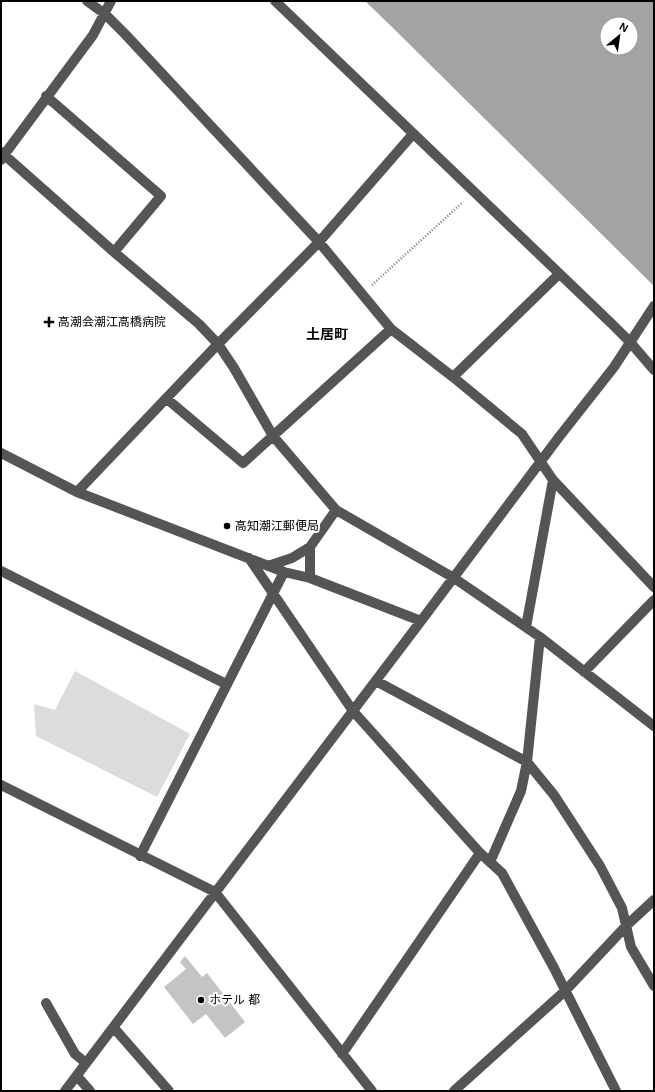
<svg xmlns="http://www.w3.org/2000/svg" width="655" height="1092" viewBox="0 0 655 1092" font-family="Arial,'Noto Sans JP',sans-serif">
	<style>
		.green { fill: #dcdcdc }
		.water { fill: #a3a3a3; fill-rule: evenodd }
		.building { fill: #c4c4c4 }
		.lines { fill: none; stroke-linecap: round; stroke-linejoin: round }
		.path { stroke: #777; stroke-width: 2.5; stroke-dasharray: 1 2; stroke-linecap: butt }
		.minor { stroke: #555; stroke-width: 10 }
		.poi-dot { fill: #000; stroke: #fff; stroke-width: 1.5 }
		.labels { text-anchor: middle; stroke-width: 4; stroke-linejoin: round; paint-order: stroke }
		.poi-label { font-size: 12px; fill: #000; stroke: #fff; text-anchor: start }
		.quarter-label { font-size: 14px; font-weight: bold; fill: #000; stroke: #fff }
	</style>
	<rect width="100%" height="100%" fill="#fff"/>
	<path class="green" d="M75,671L190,734L157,797L36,736L34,704L55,710Z"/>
	<path class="water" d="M365,1H654V286L391,26ZM607,24H631V48H607Z"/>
	<path class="building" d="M185,956L202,977L207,973L245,1022L225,1038L206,1014L193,1024L164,987L186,969L180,962Z"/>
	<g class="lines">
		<path class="path" d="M372,285L463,202"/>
		<path class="minor" d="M87,1L105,14L125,34L319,242L391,329L453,377L522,434L553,480L654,587
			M275,1L613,325L630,342L654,370
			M46,96L161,196L114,252
			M1,152L114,252L199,324L218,344L234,368L273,436L336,510L454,578L540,637L654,726
			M1,160L4,155L93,35L111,1
			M453,377L559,274
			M167,399L243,463L391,329
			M1,453L77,492L284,572L310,578L421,621
			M77,492L218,344L319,242L413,134
			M310,547V578
			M249,558L353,711L480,853L502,873L554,968L616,1091
			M268,566L292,558L310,547L336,510
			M1,571L226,684
			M526,627L553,480
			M584,672L654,600
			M376,681L527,762L554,795L600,866L622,908L631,947L654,986
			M1,785L215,892L372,1091
			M140,856L284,572
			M490,862L521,791L527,762L540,637
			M46,1003L75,1054L86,1063
			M114,1028L169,1091
			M342,1054L480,853
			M77,1076L90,1091
			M65,1091L421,621L559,437L614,367L654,306
			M454,1091L565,991L627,925L654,900"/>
	</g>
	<g class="poi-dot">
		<path d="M47 316h4v4h4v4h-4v4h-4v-4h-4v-4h4z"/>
		<circle cx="227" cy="526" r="4"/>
		<circle cx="201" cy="1000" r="4"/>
	</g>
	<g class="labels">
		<g class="poi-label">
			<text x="58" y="326">高潮会潮江高橋病院</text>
			<text x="235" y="530">高知潮江郵便局</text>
			<text x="209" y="1004">ホテル 都</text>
		</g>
		<g class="quarter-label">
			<text x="327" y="339">土居町</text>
		</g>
	</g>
	<rect width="655" height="1092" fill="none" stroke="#000000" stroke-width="4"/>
	<g transform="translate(619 36) rotate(29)"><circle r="19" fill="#ffffff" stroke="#999999"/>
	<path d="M0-3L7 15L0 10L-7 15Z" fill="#000000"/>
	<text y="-6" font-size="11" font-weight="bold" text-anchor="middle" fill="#000000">N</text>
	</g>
</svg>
